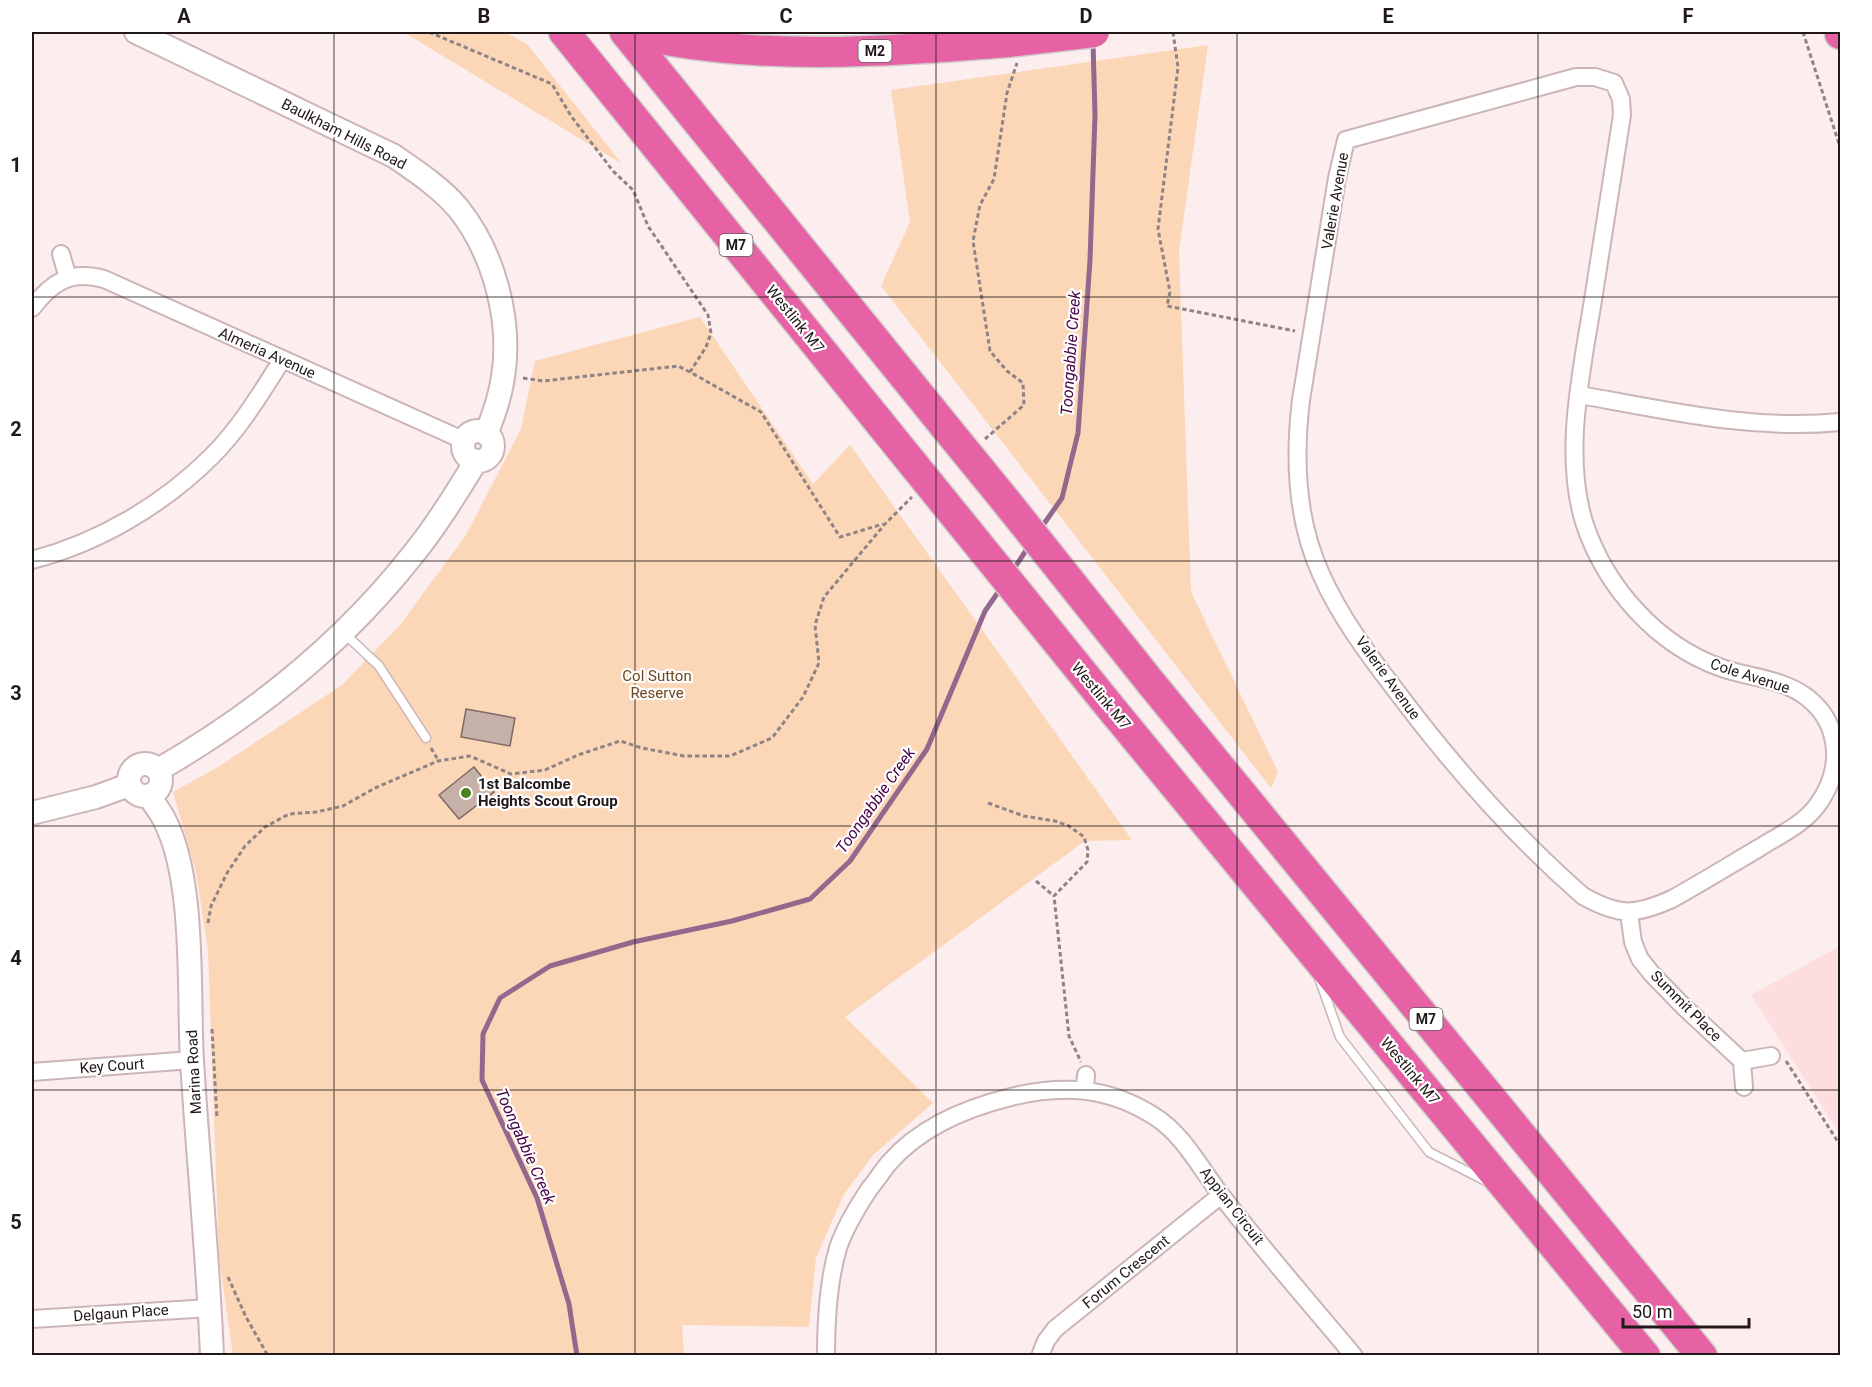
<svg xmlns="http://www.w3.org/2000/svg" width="1872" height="1387" viewBox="0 0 1872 1387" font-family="Roboto,sans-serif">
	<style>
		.built { fill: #feddde }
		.green { fill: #fcd7b7 }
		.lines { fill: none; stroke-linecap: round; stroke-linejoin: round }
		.stream { stroke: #92688d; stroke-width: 5 }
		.building { fill: #c6b1a9; stroke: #7e6a64; stroke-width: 1.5 }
		.lane-casing { stroke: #ccb5b5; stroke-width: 11 }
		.street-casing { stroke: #ccb5b5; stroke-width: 20 }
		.secondary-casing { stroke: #ccb5b5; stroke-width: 26 }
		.highway-casing { stroke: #cecccc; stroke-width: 33 }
		.path { stroke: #8f8384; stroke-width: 3; stroke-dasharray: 4.5 3; stroke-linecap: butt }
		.lane { stroke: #fff; stroke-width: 8 }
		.street { stroke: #fff; stroke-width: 16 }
		.secondary { stroke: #fff; stroke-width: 22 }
		.highway { stroke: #e662a4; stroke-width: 30 }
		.highway-bridge-casing { stroke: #cecccc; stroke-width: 33; stroke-linecap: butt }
		.highway-bridge { stroke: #e662a4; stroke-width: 30 }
		.grid { fill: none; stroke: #211919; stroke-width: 1.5; stroke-opacity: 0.55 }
		.poi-dot { fill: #4c8218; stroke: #fff; stroke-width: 2 }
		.labels { text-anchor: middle; stroke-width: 4.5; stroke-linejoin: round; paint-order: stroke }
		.shield { fill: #fff; stroke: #645e5e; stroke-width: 1.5 }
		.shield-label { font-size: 14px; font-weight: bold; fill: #211919 }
		.street-label { font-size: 15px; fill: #211919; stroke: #fff }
		.park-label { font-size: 15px; fill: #6f4720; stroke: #fff }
		.poi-label { font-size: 15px; font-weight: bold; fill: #211919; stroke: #fff; text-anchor: start }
		.water-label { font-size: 16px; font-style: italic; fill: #490349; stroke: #fff }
		.neatline { fill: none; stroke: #211919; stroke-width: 2 }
		.grid-label { font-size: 20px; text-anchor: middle; font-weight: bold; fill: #211919 }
	</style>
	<rect width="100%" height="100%" fill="#fcedee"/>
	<path class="built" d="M1840,946V1134L1751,995Z"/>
	<path class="green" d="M403,32H505L527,44L622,164Z
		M1208,45L1179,251L1191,592L1278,772L1271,788L881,286L910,222L891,90Z
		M700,317L813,484L850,445L1132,840L1085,841L845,1017L933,1103L873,1155L843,1196L816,1258L809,1327L682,1325L684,1355H233L219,1258L208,950L196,872L173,792L218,767L342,685L400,625L466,535L521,429L535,361Z"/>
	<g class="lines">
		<path class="stream" d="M1041,528L1062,498L1078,433L1090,260L1095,115L1093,42
			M1013,570L1029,546
			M577,1356L569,1304L537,1198L482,1080L483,1034L500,998L550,966L633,942L732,921L810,899L850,861L927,749L985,611L1001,588"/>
	</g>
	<path class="building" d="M466,709L515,718L510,746L461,737Z
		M474,767L494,792L459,819L439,795Z"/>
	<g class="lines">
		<g class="lane-casing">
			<path id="lane" d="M344,633L379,666L426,738
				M1319,978L1340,1037L1429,1152L1486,1181"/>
		</g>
		<g class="street-casing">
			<path id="street" d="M1576,77H1595L1614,83L1621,99L1622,115C1613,176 1603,238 1593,300C1582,369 1562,456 1585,525C1606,587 1656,644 1719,667C1748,678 1784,678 1809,699C1825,712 1834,730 1835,751C1836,772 1829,790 1816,807C1802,825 1778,836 1759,848C1730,865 1701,883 1672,899C1634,916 1619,916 1583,896C1512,834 1450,763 1394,688C1367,653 1339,615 1321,574C1296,520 1294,458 1301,400L1337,178L1346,140Z
				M61,254L68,278
				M32,308C52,282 70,270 104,279L465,441
				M1580,395C1666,410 1753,431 1840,422
				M32,560C98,543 163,505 212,456C240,428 261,393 282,360
				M1629,913L1633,942L1640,959L1652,974L1683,1006L1742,1061
				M32,1072L192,1060
				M1744,1087L1742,1061L1771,1056
				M1085,1090L1086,1075
				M32,1319L210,1308
				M826,1356C826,1320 828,1282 838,1248C845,1227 858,1206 870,1188C877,1180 882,1171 889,1163C920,1127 966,1108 1011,1097C1063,1084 1108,1087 1154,1116C1183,1134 1200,1168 1221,1195C1263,1250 1309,1302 1354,1356
				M1040,1356L1046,1341L1055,1329L1221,1195"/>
		</g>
		<g class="secondary-casing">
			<path id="secondary" d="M136,32L394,156C417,172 440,187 458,208C494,253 512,320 503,377C500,397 494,415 486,434
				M463 446a15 15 0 1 1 30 0a15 15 0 1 1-30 0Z
				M129 780a16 16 0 1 1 32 0a16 16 0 1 1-32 0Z
				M158,770C257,713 344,643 415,552C438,523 457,492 476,461
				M149,796C154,804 160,811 164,819C196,880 188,992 192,1061C198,1159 208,1257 212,1356
				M32,813L96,797L129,785"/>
		</g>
		<g class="highway-casing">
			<path id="highway" d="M564,32L909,459
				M625,32L947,429
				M627,32C752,62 881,52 1008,42
				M1840,32V34
				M1151,683L1702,1356
				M1115,713L1645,1356"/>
		</g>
		<path class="path" d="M429,32L552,84L571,116L613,171L633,190L648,226L708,315L711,333L706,347L690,372L761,412L840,537L883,524
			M1173,32L1178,67L1158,229L1170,292L1167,306L1295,331
			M1803,32L1840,147
			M523,378L543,381L678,366L690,372
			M985,439L1024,405L1023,383L1007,371L990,351L973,241L980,205L994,179L1007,93L1017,63
			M431,748L438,760
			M988,803L1024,816L1055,821L1069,826L1084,837L1088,850L1087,862L1054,896L1069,1036L1081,1062
			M1036,881L1054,896
			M208,923L211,906L227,873L245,846L265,827L289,814L316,812L343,806L375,788L438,761L470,756L511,774L545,770L578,755L620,741L642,748L684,756H730L772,738L803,697L819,663L815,625L824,597L885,524L912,497
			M212,1029L217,1118
			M1786,1061L1840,1145
			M228,1277L246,1317L268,1356"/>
		<use href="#lane" class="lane"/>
		<use href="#street" class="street"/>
		<use href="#secondary" class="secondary"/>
		<use href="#highway" class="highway"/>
		<g class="highway-bridge-casing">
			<path id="highway-bridge" d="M1008,42L1094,32
				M947,429L1009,505L1151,683
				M909,459L1115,713"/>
		</g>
		<use href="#highway-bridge" class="highway-bridge"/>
	</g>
	<path class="grid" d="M334,32V1356M635,32V1356M936,32V1356M1237,32V1356M1538,32V1356M32,297H1840M32,561H1840M32,826H1840M32,1090H1840"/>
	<circle class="poi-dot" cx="466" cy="793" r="6"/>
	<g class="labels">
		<g class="shield">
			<rect x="858.5" y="40" width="33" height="22" rx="4.5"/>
			<rect x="719.5" y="234" width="33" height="22" rx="4.5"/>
			<rect x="1409.5" y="1008" width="33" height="22" rx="4.5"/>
		</g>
		<g class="shield-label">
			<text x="875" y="56">M2</text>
			<text x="736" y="250">M7</text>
			<text x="1426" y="1024">M7</text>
		</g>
		<g class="street-label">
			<text transform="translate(344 134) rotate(27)" y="5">Baulkham Hills Road</text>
			<text transform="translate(1335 201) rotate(-80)" y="5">Valerie Avenue</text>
			<text transform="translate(795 319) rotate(51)" y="5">Westlink M7</text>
			<text transform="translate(267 353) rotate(24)" y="5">Almeria Avenue</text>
			<text transform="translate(1750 676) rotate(18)" y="5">Cole Avenue</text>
			<text transform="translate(1388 678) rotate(54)" y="5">Valerie Avenue</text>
			<text transform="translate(1101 696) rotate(50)" y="5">Westlink M7</text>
			<text transform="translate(1686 1006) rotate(45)" y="5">Summit Place</text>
			<text transform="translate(112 1066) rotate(-4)" y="5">Key Court</text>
			<text transform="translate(1410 1071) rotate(50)" y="5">Westlink M7</text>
			<text transform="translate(194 1072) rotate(-93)" y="5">Marina Road</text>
			<text transform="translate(1232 1206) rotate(52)" y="5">Appian Circuit</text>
			<text transform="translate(1126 1272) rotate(-39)" y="5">Forum Crescent</text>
			<text transform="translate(121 1313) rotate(-4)" y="5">Delgaun Place</text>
		</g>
		<g class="park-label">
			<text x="657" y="681">Col Sutton<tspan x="657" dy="17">Reserve</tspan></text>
		</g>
		<g class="poi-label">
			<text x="478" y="789">1st Balcombe<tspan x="478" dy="17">Heights Scout Group</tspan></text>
		</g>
		<g class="water-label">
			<text transform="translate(1070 353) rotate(-86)" y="6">Toongabbie Creek</text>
			<text transform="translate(875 800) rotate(-55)" y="6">Toongabbie Creek</text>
			<text transform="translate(526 1146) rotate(66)" y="6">Toongabbie Creek</text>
		</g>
	</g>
	<rect width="1872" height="1387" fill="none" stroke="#ffffff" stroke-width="66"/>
	<path d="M1623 1318v9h126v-9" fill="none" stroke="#211919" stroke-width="3"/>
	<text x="1632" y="1318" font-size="18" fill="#211919" stroke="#ffffff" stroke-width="4.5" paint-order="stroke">50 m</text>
	<rect x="33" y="33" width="1806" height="1321" class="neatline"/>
	<g class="grid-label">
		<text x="184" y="23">A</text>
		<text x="484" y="23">B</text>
		<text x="786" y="23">C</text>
		<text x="1086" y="23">D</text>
		<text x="1388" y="23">E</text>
		<text x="1688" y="23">F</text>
		<text x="16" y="172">1</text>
		<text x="16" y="436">2</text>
		<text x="16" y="700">3</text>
		<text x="16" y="965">4</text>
		<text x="16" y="1229">5</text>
	</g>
</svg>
